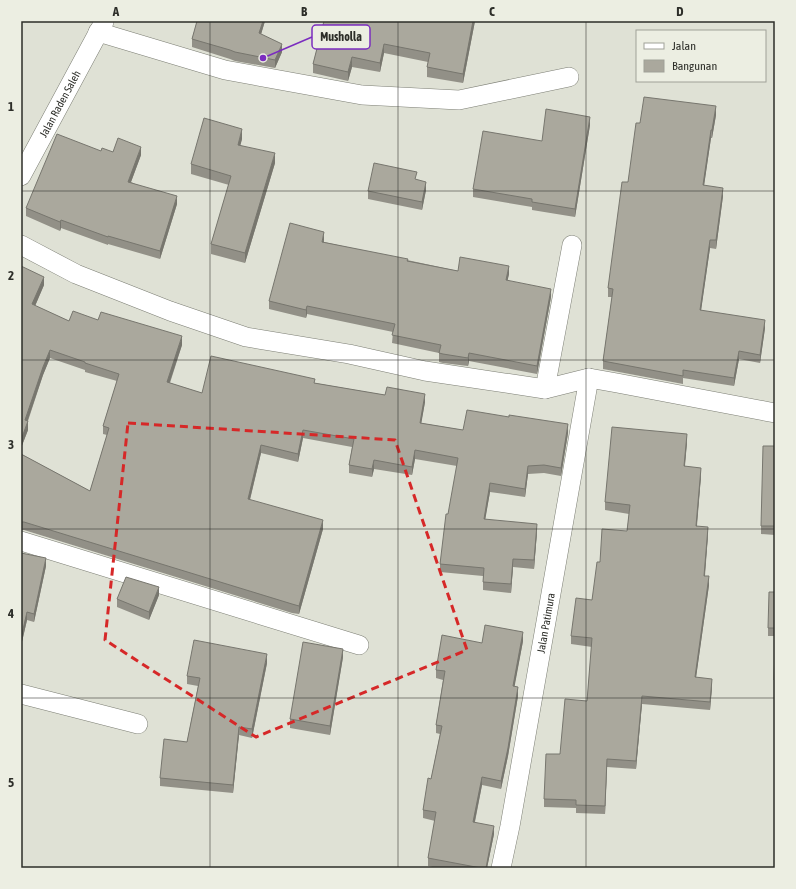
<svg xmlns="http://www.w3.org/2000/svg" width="796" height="889" viewBox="0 0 796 889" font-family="'Asap Condensed',sans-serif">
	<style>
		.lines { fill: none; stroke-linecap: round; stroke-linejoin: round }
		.street-casing { stroke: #7c7e74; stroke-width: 20 }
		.street { stroke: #fff; stroke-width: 19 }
		.wall { fill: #929087 }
		.shaded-wall { fill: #77766e }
		.building { fill: #aaa89d; stroke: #77766e }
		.marked { fill: none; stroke: #d62828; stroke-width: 3; stroke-dasharray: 8 5; stroke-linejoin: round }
		.grid { fill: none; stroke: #2d2e29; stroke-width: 1; stroke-opacity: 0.55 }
		.labels { text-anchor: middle; stroke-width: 3; stroke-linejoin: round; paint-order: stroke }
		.street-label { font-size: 11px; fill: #2d2e29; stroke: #eceee2 }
		.leader { fill: none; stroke: #7b2cbf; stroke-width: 1.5 }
		.callout-dot { fill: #7b2cbf; stroke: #eceee2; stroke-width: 1.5 }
		.callout { fill: #eceee2; stroke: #7b2cbf; stroke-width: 1.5 }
		.callout-label { font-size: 12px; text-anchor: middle; font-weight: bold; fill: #2d2e29 }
		.neatline { fill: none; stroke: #2d2e29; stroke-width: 1.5 }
		.grid-label { font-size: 13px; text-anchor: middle; font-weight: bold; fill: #2d2e29 }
	</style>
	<rect width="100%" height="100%" fill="#dfe1d5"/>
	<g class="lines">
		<g class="street-casing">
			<g id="street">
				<path d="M98,32L225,70L362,95L459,100L569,77"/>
				<path id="s1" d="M21,176L104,22"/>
				<path d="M21,245L76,274L170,311L246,337L349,354L425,371L545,389L589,378L617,383L775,413"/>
				<path d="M545,389L572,245"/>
				<path d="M21,541L359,645"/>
				<path d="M21,694L138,724"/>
				<path id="s2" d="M501,868L510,826L589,378"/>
			</g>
		</g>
		<use href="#street" class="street"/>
	</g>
	<path class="wall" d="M197,21H265L261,34L282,52L275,68L235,61L230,59L192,47V39Z
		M324,21H475L463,83L427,77V67L428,62L384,53L380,72L352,67L348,81L313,73V64Z
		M716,115L712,138H711L704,185L723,196L716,249L710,248L701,310L765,328L760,363L739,359L734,386L683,378V384L603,369V361L612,297H608V288L640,123Z
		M590,125L575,217L532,210V207L473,197V189L542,141Z
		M242,139L240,145L275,163L245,263L211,254V244L229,185L191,174V164Z
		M101,151L141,155L131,182L177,204L160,259L108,244V245L61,228L60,231L26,216V208Z
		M417,180L426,190L422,210L368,199V191Z
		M324,240V242L458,271L509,274L507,281L551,297L537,374L469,361L468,366L443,363L439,362V353L392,343L393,332L307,314L306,318L269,309V301Z
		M21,266L44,285L35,306L69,321L98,320L182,345L170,383L202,393L315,383L425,402L421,423L463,430L568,433L561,476L544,473L528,474L525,497L490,492L485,519L537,532L534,569L513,567L511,593L483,590V576L440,572V564L457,466L415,459L412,475L374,469L372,477L349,473V465L352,447L303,438L298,462L261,453L250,500L323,529L299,614L292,613L24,530H21V454L90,491L107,435L103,434V426L117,381L85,372V370L50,358L43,375L28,421V430L21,448Z
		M687,442L685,466L701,476L697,526L708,535L705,576L709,585L696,677L712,687L710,710L642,704L636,769L607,767L605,814L576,813V808L544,807V799L560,754L587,701L592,647L571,644V636L592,600L600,562L627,531L629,514L605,510V502Z
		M775,446V535L761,534V526Z
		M21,553L46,566L34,622L27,620L21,646Z
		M775,592V636H768V628Z
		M159,595L149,620L117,607V599Z
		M523,641L514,687L518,696L508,756L501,789L482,785L475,822L494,834L487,868H437L428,866V858L435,821L423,818V810L431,779L440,734L436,733V725L443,680L436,678V670L482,643Z
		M775,649V688H774Z
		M343,657L330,735L290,728V719Z
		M267,663L252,738L239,735L233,793L160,786V778L187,742L198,686L187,684V676Z"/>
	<path class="shaded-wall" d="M263,21H265L259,41V33Z
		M473,21H475L463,83V74Z
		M282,44V52L275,68V60Z
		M384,44V53L380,72V63Z
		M352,57V67L348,81V72Z
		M716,106V115L712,138V130Z
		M590,117V125L575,217V209Z
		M242,129V139L238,155V145Z
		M711,130V138L703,193V185Z
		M141,147V155L128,190V182Z
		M275,153V163L245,263V253Z
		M426,182V190L422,210V202Z
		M723,188V196L716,249V240Z
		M177,196V204L160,259V251Z
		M61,220V228L60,231V222Z
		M324,232V240L322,250V242Z
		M710,240V248L700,318V310Z
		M509,266V274L506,288V280Z
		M44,277V285L32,313V304Z
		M551,289V297L537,374V366Z
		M307,306V314L306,318V310Z
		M765,320V328L760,363V355Z
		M182,336V345L167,390V382Z
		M50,350V358L43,375L25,428V420L43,367Z
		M739,351V359L734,386V378Z
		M469,353V361L468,366V358Z
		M425,394V402L420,431V423Z
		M28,421V430L21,448V440Z
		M568,424V433L561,476V468Z
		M303,430V438L298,462V454Z
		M687,434V442L684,474V466Z
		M261,445V453L248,507V499Z
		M415,450V459L412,475V467Z
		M374,460V469L372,477V469Z
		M528,466V474L525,497V489Z
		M701,468V476L696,534V526Z
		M490,483V492L484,527V519Z
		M323,520V529L299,614V606Z
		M537,524V532L534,569V560Z
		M708,527V535L704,584V576Z
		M46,558V566L34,622V614Z
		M513,559V567L511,593V584Z
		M709,576V585L695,685V677Z
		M159,587V595L149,620V612Z
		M27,612V620L21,646V638Z
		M523,632V641L513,695V686Z
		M343,649V657L330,735V726Z
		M267,654V663L252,738V729Z
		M712,679V687L710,710V702Z
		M518,687V696L508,756L501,789V781Z
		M642,696V704L636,769V761Z
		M239,727V735L233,793V785Z
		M607,759V767L605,814V806Z
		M482,777V785L473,830V822Z
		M494,826V834L487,868H486Z"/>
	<path class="building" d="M197,21H263L259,33L282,44L275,60L235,52L230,50L192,39Z
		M324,21H473L463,74L427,67L430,53L384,44L380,63L352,57L348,72L313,64Z
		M644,97L716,106L712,130H711L703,185L723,188L716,240H710L700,310L765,320L760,355L739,351L734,378L683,370V376L603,361L613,289L608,288L622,182H628L636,123H640Z
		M546,109L590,117L575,209L532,202V199L473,189L483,131L542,141Z
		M204,118L242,129L238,145L275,153L245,253L211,244L231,176L191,164Z
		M57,134L101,151L102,148L113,152L118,138L141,147L128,182L177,196L160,251L108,236V237L61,220L60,222L26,208Z
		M374,163L417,172L415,179L426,182L422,202L368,191Z
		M290,223L324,232L322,242L408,259L407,261L458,271L460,257L509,266L506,280L551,289L537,366L469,353L468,358L443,354L439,353L441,345L392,335L395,324L307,306L306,310L269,301Z
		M21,266L44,277L32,304L69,321L73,311L98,320L101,312L182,336L167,382L202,393L211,356L315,379L314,383L385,395L387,387L425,394L420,423L463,430L467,410L509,417V415L568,424L561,468L544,465L528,466L525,489L490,483L484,519L537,524L534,560L513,559L511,584L483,582L484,568L440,564L446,514H448L458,458L415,450L412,467L374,460L372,469L349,465L354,439L303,430L298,454L261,445L248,499L323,520L299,606L292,604L24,522H21V454L90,491L109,428L103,426L119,374L85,363V362L50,350L43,367L25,420L28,421L21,440Z
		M612,427L687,434L684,466L701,468L696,526L708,527L704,576H709L695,677L712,679L710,702L642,696L636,761L607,759L605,806L576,805V800L544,799L546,754H560L565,699L587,701L592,638L571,636L576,598L592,600L597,562H600L602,529L627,531L630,505L605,502Z
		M763,446H775V526H761Z
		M21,553L46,558L34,614L27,612L21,638Z
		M126,577L159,587L149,612L117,599Z
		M769,592H775V628H768Z
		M485,625L523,632L513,686L518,687L508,748L501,781L482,777L473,822L494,826L486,868H481L428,858L436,812L423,810L428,778L431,779L442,726L436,725L445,671L436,670L442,635L482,643Z
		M194,640L267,654L252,729L239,727L233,785L160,778L164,739L187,742L200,678L187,676Z
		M303,642L343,649L330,726L290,719Z
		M775,649V680H774Z"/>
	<path class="marked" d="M128,423L395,440L467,650L256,737L105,640Z"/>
	<path class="grid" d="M210,21V868M398,21V868M586,21V868M21,191H775M21,360H775M21,529H775M21,698H775"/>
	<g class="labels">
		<g class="street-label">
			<text dy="4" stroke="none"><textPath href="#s1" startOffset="82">Jalan Raden Saleh</textPath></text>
			<text dy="4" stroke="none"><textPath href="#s2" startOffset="249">Jalan Patimura</textPath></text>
		</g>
	</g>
	<path class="leader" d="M263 58L312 37"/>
	<circle class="callout-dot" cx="263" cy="58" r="4"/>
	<rect class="callout" x="312" y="25" width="58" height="24" rx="4"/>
	<g class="callout-label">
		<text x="341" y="41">Musholla</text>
	</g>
	<rect width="796" height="889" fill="none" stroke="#eceee2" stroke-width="44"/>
	<rect x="636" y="30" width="130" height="52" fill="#eceee2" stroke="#a0a198"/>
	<rect x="644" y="43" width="20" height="6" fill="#ffffff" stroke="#a0a198"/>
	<text x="672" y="50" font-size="12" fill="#2d2e29">Jalan</text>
	<rect x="644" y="60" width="20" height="12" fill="#aaa89d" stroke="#a0a198"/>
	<text x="672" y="70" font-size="12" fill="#2d2e29">Bangunan</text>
	<rect x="22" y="22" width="752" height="845" class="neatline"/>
	<g class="grid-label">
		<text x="116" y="16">A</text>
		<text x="304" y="16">B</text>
		<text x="492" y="16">C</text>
		<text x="680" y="16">D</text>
		<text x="11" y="111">1</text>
		<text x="11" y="280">2</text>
		<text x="11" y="449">3</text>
		<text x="11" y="618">4</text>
		<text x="11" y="787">5</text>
	</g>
</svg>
